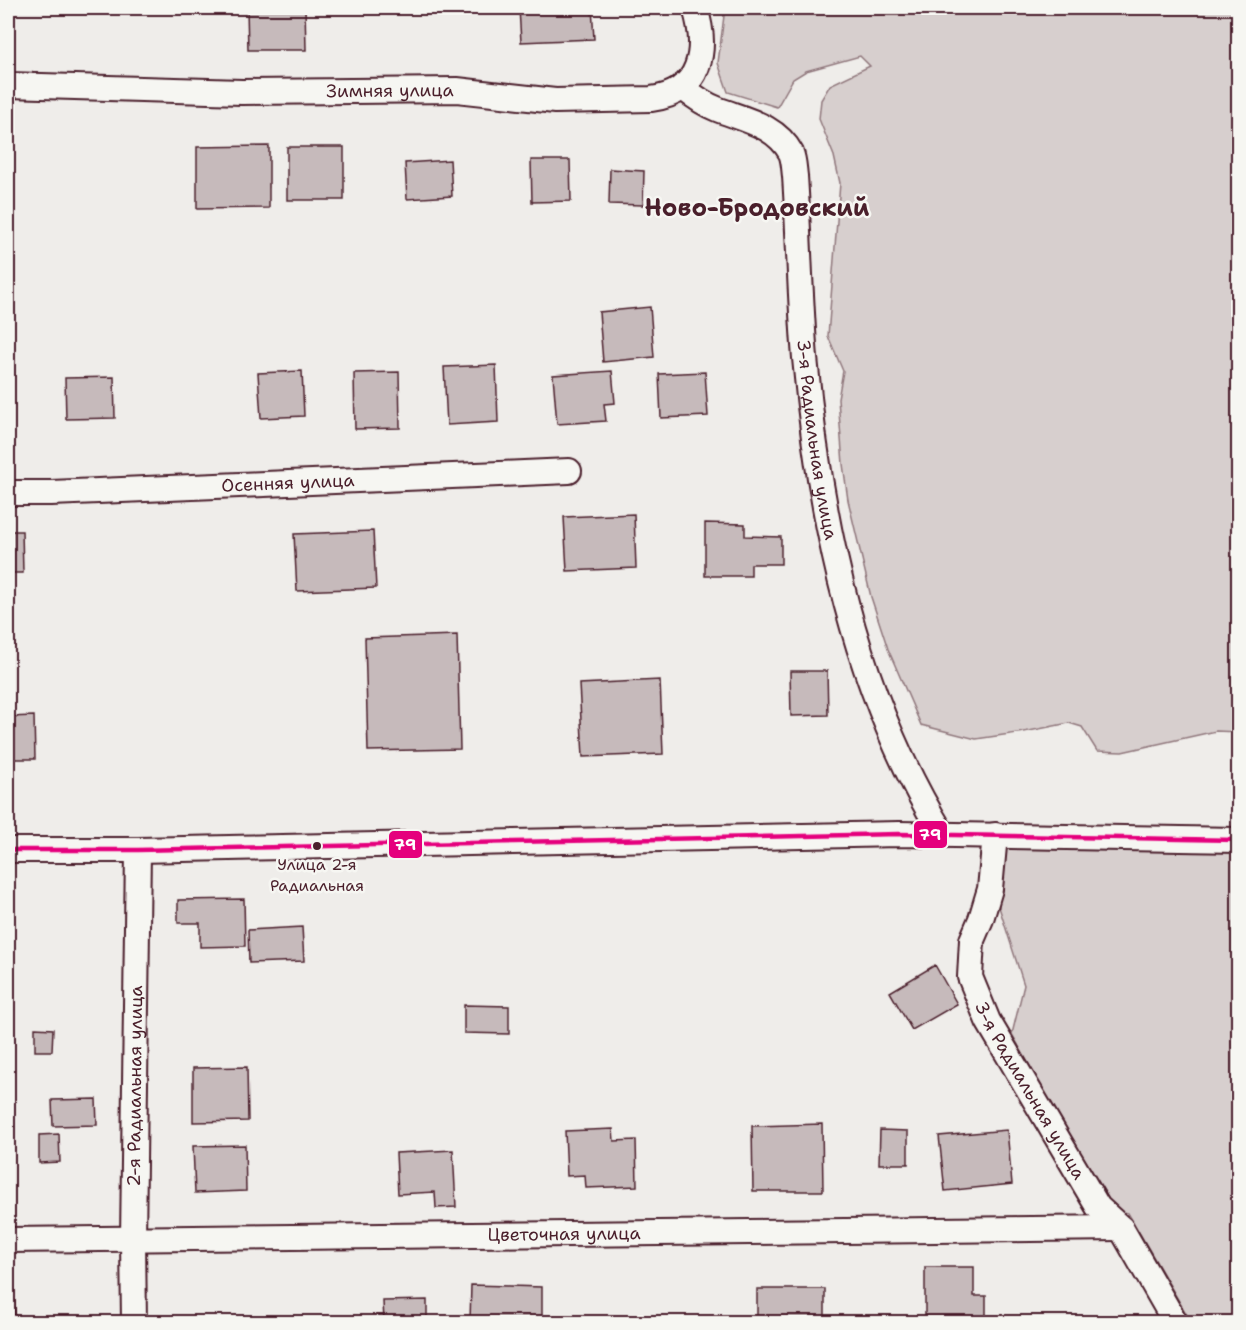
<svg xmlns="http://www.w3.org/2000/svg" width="1246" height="1330" viewBox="0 0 1246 1330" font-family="'Shantell Sans',sans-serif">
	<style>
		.green { fill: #d7cfce; stroke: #90777c; stroke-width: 1.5 }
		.building { fill: #c6babb; stroke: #4a1f2b; stroke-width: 1.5 }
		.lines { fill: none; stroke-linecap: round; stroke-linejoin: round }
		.minor-casing { stroke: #4a1f2b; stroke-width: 28 }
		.minor { stroke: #f6f6f2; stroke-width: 24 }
		.bus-1-casing { stroke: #f6f6f2; stroke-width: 9 }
		.bus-1 { stroke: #e5007d; stroke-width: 4.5 }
		.bus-dot { fill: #4a1f2b; stroke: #f6f6f2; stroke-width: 2 }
		.labels { text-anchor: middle; stroke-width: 5; stroke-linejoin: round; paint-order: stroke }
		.bus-label { font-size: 16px; fill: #4a1f2b; stroke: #f6f6f2 }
		.street-label { font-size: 18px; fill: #4a1f2b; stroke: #f6f6f2 }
		.district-label { font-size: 24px; font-weight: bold; fill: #4a1f2b; stroke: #f6f6f2 }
		.line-badge { stroke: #f6f6f2; stroke-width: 2 }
		.badge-label { font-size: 16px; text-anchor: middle; font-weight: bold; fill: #fff }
	</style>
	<rect width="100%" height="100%" fill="#efedea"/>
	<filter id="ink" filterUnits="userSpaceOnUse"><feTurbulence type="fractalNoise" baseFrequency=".0167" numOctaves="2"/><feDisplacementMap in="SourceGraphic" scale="12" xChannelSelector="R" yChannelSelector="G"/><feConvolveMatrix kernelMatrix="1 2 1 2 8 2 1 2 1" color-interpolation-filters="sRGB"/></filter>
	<g filter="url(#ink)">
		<path class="green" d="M725,8H1238V732L1216,731L1122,752L1097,751L1082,727L1069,723L1024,732L976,739L921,725L888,649L871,597L848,500L843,464L838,399L843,371L828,336L840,183L834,156L819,119L821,100L830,85L870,66L860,56L806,71L793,79L777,107L728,92L718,63Z
			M1002,848L1238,850V1322H1191L1128,1213L1111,1210L1012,1034L1024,985L999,907Z"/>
		<path class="building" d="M247,8H305L306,50H248Z
			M519,8H592L594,39L521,42Z
			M269,146V208L197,209V147Z
			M287,147H344V200H287Z
			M450,160L452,196L407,199L405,163Z
			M531,160H570L571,201L532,202Z
			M610,169L644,171L643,205L609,204Z
			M650,307L654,357L603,362L599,312Z
			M496,365L498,422L447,425L444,367Z
			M302,371L304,416L261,418L258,373Z
			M612,371L615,403L604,404L606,421L557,424L553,375Z
			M399,372L400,428L355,429L354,373Z
			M705,372L708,416L661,418L659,374Z
			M114,377L115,418L66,419L65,378Z
			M634,514L636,568L567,571L564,517Z
			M705,523L745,524V536L781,537V564H751V576H705Z
			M8,531H22L23,573H8Z
			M373,531L376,588L297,591L294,534Z
			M457,635L460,749L368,751L365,638Z
			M790,671H827L828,715L791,716Z
			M660,680L663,754L583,757L579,684Z
			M34,716L35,759H8V717Z
			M244,899L245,946L200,947V923H178V900Z
			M302,927L304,961L249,963L248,930Z
			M935,965L957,1004L912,1030L890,992Z
			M464,1005L509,1006V1034L464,1033Z
			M35,1028L53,1029L52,1051H35Z
			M247,1067L248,1121L193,1122V1068Z
			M96,1099L97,1125L53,1126L52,1100Z
			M822,1124L823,1191H753L752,1126Z
			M613,1129L614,1141L636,1140L637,1186L586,1188L585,1175L567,1176L565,1131Z
			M880,1130L908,1131V1164H879Z
			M1007,1130L1012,1184L945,1191L939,1136Z
			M59,1134L60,1162L39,1163V1135Z
			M245,1145L246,1191L195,1193L193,1146Z
			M453,1150L456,1207L436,1208L435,1192L398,1194L396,1153Z
			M925,1267H974V1296H986V1322H925Z
			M471,1285L542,1287V1322H470Z
			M757,1289H825V1322H757Z
			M8,1291H14L15,1322H8Z
			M427,1300V1322H384L383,1301Z"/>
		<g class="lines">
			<g class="minor-casing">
				<g id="minor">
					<path id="s1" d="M8,85L242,92L457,90L555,101L651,99C702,93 708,49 695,8"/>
					<path id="s2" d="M682,87C693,96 704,104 717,109C745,120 776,125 791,153C794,160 794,169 795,176C799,236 800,297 805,358C820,522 855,693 943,835"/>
					<path id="s3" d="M8,493H51L569,471"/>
					<path id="s4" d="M995,835L990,889L981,919L972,940L970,977L988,1021L1098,1207L1121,1228L1175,1322"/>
					<path d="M8,850H138L899,834L1238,840"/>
					<path id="s5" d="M8,1240L1121,1228"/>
					<path id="s6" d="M134,1322L133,1240L138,850"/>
				</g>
			</g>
			<use href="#minor" class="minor"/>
			<g class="bus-1-casing">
				<path id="bus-1" d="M8,850H138L899,834L1238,840"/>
			</g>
			<use href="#bus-1" class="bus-1"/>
		</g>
	</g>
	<circle class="bus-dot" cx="317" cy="846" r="5"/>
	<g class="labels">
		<g class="bus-label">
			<text x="317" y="870">Улица 2-я<tspan x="317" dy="21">Радиальная</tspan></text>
		</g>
		<g class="street-label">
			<text dy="6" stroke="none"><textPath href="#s1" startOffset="382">Зимняя улица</textPath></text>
			<text dy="6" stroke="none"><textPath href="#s2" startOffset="418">3-я Радиальная улица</textPath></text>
			<text dy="6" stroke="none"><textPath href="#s3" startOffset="280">Осенняя улица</textPath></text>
			<text dy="6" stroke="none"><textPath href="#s6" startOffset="236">2-я Радиальная улица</textPath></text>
			<text dy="6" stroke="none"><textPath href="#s4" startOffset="274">3-я Радиальная улица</textPath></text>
			<text dy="6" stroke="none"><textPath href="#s5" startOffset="556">Цветочная улица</textPath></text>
		</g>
		<g class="district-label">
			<text x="757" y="216">Ново-Бродовский</text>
		</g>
	</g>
	<g class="line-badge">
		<rect x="913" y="820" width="35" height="29" rx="6" fill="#e5007d"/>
		<rect x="388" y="830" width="35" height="29" rx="6" fill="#e5007d"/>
	</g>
	<g class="badge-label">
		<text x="930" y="840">79</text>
		<text x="405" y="850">79</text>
	</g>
	<rect width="1246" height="1330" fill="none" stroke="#f6f6f2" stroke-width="30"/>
	<rect x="15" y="15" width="1216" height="1300" fill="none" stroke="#4a1f2b" stroke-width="2" filter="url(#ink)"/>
</svg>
